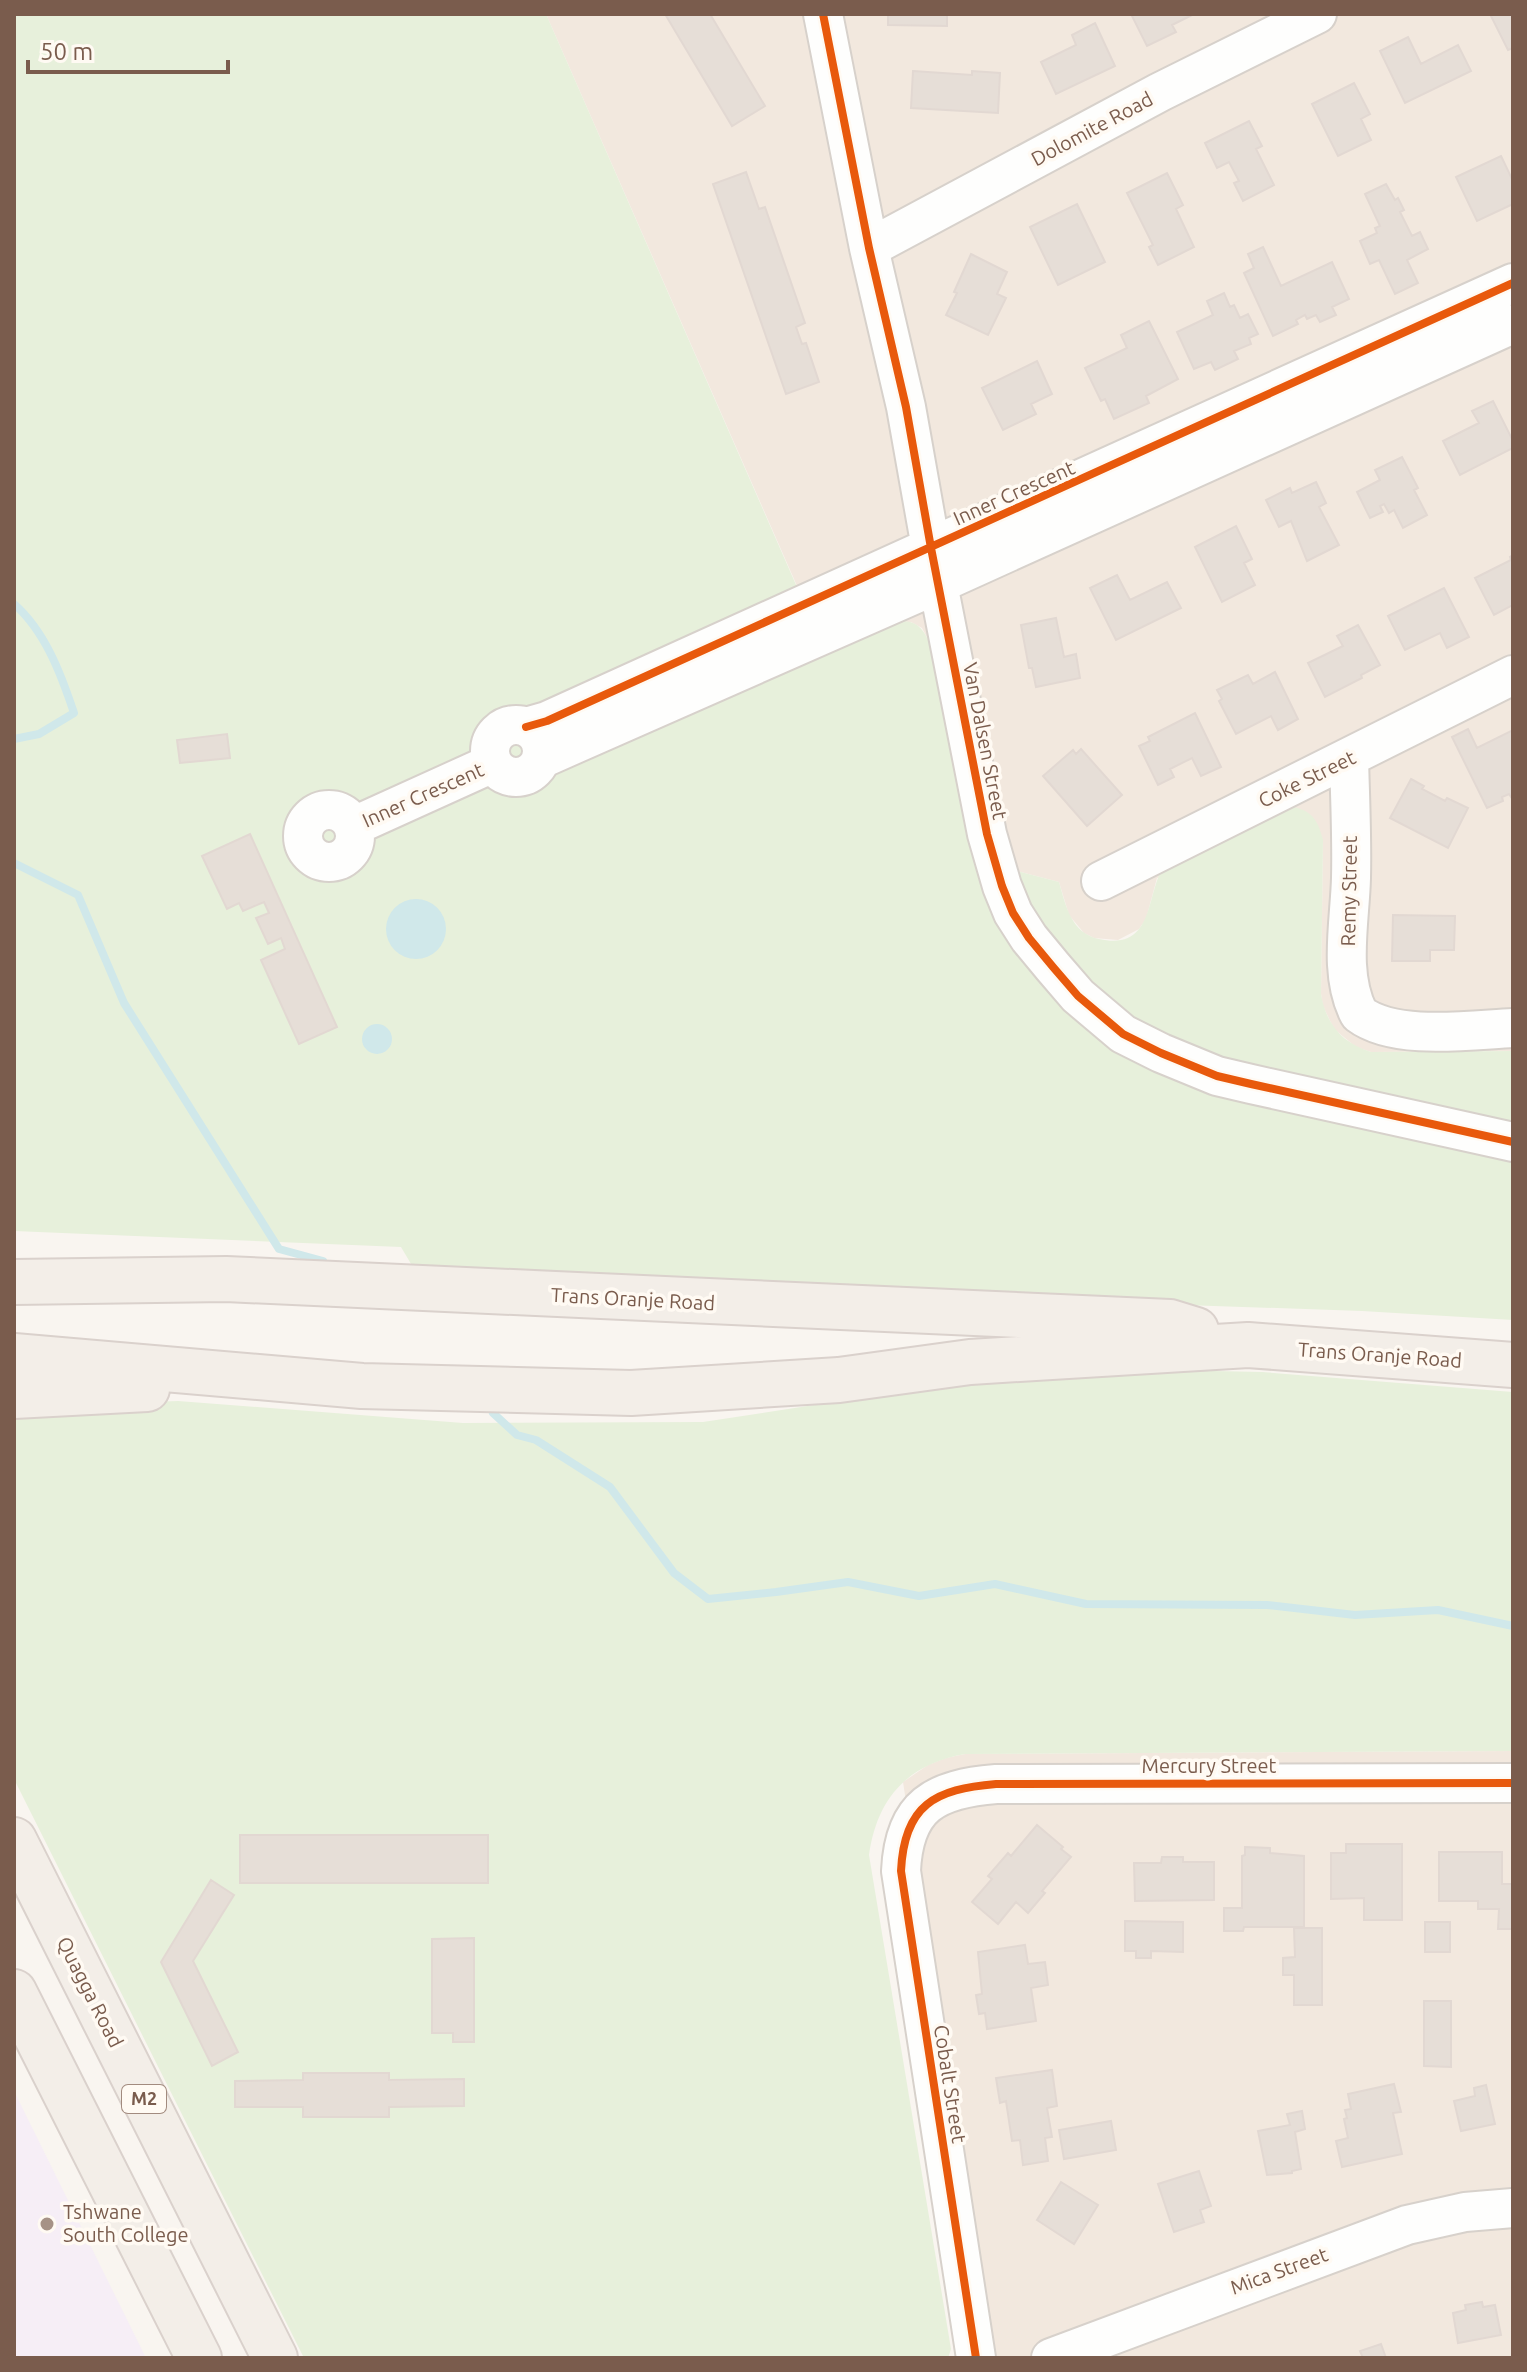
<svg xmlns="http://www.w3.org/2000/svg" width="1527" height="2372" viewBox="0 0 1527 2372" font-family="Ubuntu,sans-serif">
	<style>
		.residential { fill: #f2e8de }
		.education { fill: #f6eef6 }
		.green { fill: #e7f0db }
		.water { fill: #d0e8ea }
		.lines { fill: none; stroke-linecap: round; stroke-linejoin: round }
		.stream { stroke: #d0e8ea; stroke-width: 8 }
		.building { fill: #e6ded7; stroke: #e2d8d2; stroke-width: 2 }
		.minor-casing { stroke: #d7d1cb; stroke-width: 42 }
		.major-casing { stroke: #dad1cc; stroke-width: 48 }
		.minor { stroke: #fefefd; stroke-width: 38 }
		.major { stroke: #f3eee8; stroke-width: 44 }
		.cycleway-casing { stroke: #fffaf3; stroke-width: 13 }
		.cycleway { stroke: #e8590c; stroke-width: 8 }
		.poi-dot { fill: #a69286; stroke: #fffaf3; stroke-width: 3 }
		.labels { text-anchor: middle; stroke-width: 7; stroke-linejoin: round; paint-order: stroke }
		.shield { fill: #fffaf3; stroke: #a28b7f; stroke-width: 2 }
		.shield-label { font-size: 18px; font-weight: bold; fill: #7a5c4d }
		.street-label { font-size: 20px; fill: #7a5c4d; stroke: #fffaf3 }
		.poi-label { font-size: 20px; fill: #7a5c4d; stroke: #fffaf3; text-anchor: start }
	</style>
	<rect width="100%" height="100%" fill="#f9f5f0"/>
	<path class="residential" d="M546,14H1513V1051L1371,1052L1356,1047L1334,1029L1323,1006L1321,994L1323,840L1157,878L1146,919L1139,929L1118,940L1094,938L1084,933L1069,915L1059,882L1017,871L931,645L922,628L911,622L826,652Z
		M1513,1751V2358H996L983,2308L903,1782L928,1765L946,1758L965,1754Z"/>
	<path class="education" d="M14,2091L146,2358H14Z"/>
	<path class="green" d="M14,14H546L825,651C844,644 892,618 910,622C922,625 926,636 931,645L1017,871L1059,882C1066,906 1071,933 1099,939C1162,953 1142,879 1172,858C1182,851 1195,847 1206,843C1232,830 1258,818 1284,806C1309,808 1317,816 1323,840L1321,994C1326,1024 1342,1043 1371,1052L1513,1051V1320L1362,1311L804,1292L417,1274L401,1247L14,1231Z
		M1120,1369L1262,1372L1513,1392V1751L965,1754C908,1764 877,1798 869,1855L951,2349L948,2358H304L14,1779V1407L178,1401L463,1423L703,1422L1016,1374Z"/>
	<path class="water" d="M386 929a30 30 0 1 1 60 0a30 30 0 1 1-60 0Z
		M362 1039a15 15 0 1 1 30 0a15 15 0 1 1-30 0Z"/>
	<g class="lines">
		<path class="stream" d="M14,604C45,631 61,674 74,713L39,734L14,739
			M14,863L78,895L124,1003L279,1249L323,1261
			M493,1413L517,1435L536,1440L610,1487L674,1573L708,1599L776,1592L848,1582L919,1596L995,1584L1086,1604L1267,1605L1355,1615L1438,1610L1513,1626"/>
	</g>
	<path class="building" d="M665,14H710L765,106L732,126Z
		M888,14H947V26L888,25Z
		M1131,14H1194L1172,25L1176,32L1147,46Z
		M1490,14H1513V48L1508,50Z
		M1095,23L1115,66L1056,94L1041,62L1076,45L1072,35Z
		M1408,37L1421,64L1458,45L1471,71L1405,103L1380,51Z
		M913,71L972,75V71L1000,73L998,113L911,108Z
		M1354,83L1370,114L1361,119L1371,140L1338,156L1312,104Z
		M1249,121L1262,146L1256,149L1274,185L1243,201L1234,183L1239,181L1229,162L1217,168L1205,143Z
		M1501,156L1513,181V204L1477,221L1456,177Z
		M746,172L759,209L765,207L805,323L796,327L802,344L806,343L819,382L786,394L713,184Z
		M1167,173L1183,205L1176,209L1194,247L1158,265L1149,247L1153,245L1127,193Z
		M1386,184L1395,200L1398,198L1404,210L1400,212L1412,236L1420,232L1428,249L1407,260L1418,283L1395,294L1379,260L1370,264L1360,241L1377,233L1375,228L1380,226L1365,194Z
		M1077,204L1105,262L1058,285L1030,227Z
		M1263,247L1281,286L1332,262L1349,299L1332,307L1336,315L1320,322L1316,315L1307,319L1305,315L1296,320L1298,324L1273,336L1244,273L1254,268L1248,254Z
		M971,254L1007,272L997,294L1006,298L988,335L946,315L957,293L954,292Z
		M1224,293L1230,307L1234,305L1240,318L1248,314L1258,334L1249,338L1251,344L1234,351L1238,359L1215,370L1211,362L1194,369L1177,332L1213,315L1207,301Z
		M1149,321L1178,379L1146,396L1149,403L1114,419L1105,399L1101,401L1085,368L1127,348L1121,335Z
		M1037,361L1052,394L1031,404L1036,414L1003,430L982,388Z
		M1493,401L1513,441V448L1460,475L1443,441L1479,423L1472,411Z
		M1402,457L1418,488L1414,490L1427,515L1403,528L1394,510L1389,513L1384,504L1380,506L1383,512L1370,518L1357,492L1380,480L1375,470Z
		M1316,482L1326,503L1319,507L1339,545L1307,561L1291,521L1279,527L1266,500L1290,488L1292,493Z
		M1236,526L1252,559L1244,563L1255,585L1222,602L1195,547Z
		M1513,555V605L1494,615L1475,578L1511,560L1510,557Z
		M1117,575L1130,600L1167,582L1181,608L1116,640L1090,588Z
		M1444,588L1469,637L1447,648L1440,633L1405,650L1388,616Z
		M1056,618L1064,657L1076,654L1080,678L1036,687L1032,668H1029L1021,625Z
		M1358,625L1380,665L1361,675L1362,678L1325,697L1308,663L1343,646L1337,636Z
		M1275,672L1298,719L1278,730L1271,716L1236,734L1219,701L1222,699L1217,690L1248,675L1253,684Z
		M1195,713L1221,767L1201,776L1192,758L1170,769L1174,777L1158,785L1139,746L1150,741L1148,737Z
		M1468,729L1477,748L1513,730V800L1509,794L1502,797L1503,801L1487,808L1452,737Z
		M227,734L230,758L180,763L177,740Z
		M1081,749L1122,795L1087,826L1043,776L1073,750L1076,754Z
		M1411,779L1424,786L1422,789L1445,801L1447,798L1468,808L1448,848L1390,818Z
		M250,834L337,1027L299,1044L261,960L285,949L281,938L268,944L256,918L269,913L264,902L243,911L239,903L227,909L202,856Z
		M1393,915L1455,916L1454,950H1430V961H1392Z
		M1037,1825L1063,1847L1061,1849L1071,1857L1042,1891L1045,1893L1028,1913L1016,1902L998,1924L972,1902L992,1879L988,1876L1008,1853L1011,1856Z
		M240,1835H488V1883H240Z
		M1346,1844H1402V1920H1364V1898L1331,1899V1853H1346Z
		M1245,1847L1270,1848V1853L1304,1856V1927H1244L1243,1931H1224V1908H1242V1856L1245,1855Z
		M1439,1852H1502V1884H1513V1929H1498L1499,1909H1478V1901H1439Z
		M1162,1857H1183V1862H1214V1900L1135,1901L1134,1863H1161Z
		M211,1880L234,1895L193,1961L238,2052L212,2066L161,1962Z
		M1125,1921L1183,1922V1952L1151,1951V1958H1136V1951H1125Z
		M1425,1922H1450V1952H1425Z
		M1294,1928H1322V2005H1294V1975H1283V1958L1295,1957Z
		M474,1938V2042H453V2033H432V1939Z
		M1025,1945L1028,1964L1045,1962L1048,1985L1031,1988L1036,2021L987,2029L985,2013L979,2014L976,1995L982,1994L978,1952Z
		M1424,2001H1451V2067L1424,2066Z
		M1052,2070L1057,2106L1047,2108L1052,2137L1045,2138L1048,2161L1023,2165L1020,2140L1012,2141L1006,2101L1000,2103L996,2078Z
		M303,2073H389V2080L464,2079V2106L389,2107V2117H303V2107H235V2081L303,2080Z
		M1394,2084L1401,2112L1393,2113L1402,2154L1342,2167L1336,2141L1348,2138L1344,2119L1347,2118L1345,2110L1351,2109L1348,2094Z
		M1486,2085L1495,2124L1461,2131L1454,2101L1475,2096L1474,2088Z
		M1302,2111L1305,2129L1295,2132L1301,2169L1292,2171V2173L1267,2175L1258,2131L1290,2125L1287,2114Z
		M1111,2121L1116,2150L1064,2159L1059,2130Z
		M1199,2171L1211,2206L1200,2210L1204,2222L1174,2232L1158,2184Z
		M1061,2182L1098,2205L1074,2244L1037,2220Z
		M1482,2302L1483,2307L1495,2305L1501,2335L1458,2343L1453,2313L1466,2310L1465,2305Z
		M1381,2344L1386,2358H1363L1360,2351Z"/>
	<g class="lines">
		<g class="minor-casing">
			<path id="minor" d="M823,14L869,248L906,407L931,548L987,834L1002,886L1013,913L1029,938L1053,967L1078,996L1123,1034L1161,1053L1217,1076L1251,1084L1513,1142
				M869,248L1160,92L1317,14
				M490 751a26 26 0 1 1 52 0a26 26 0 1 1-52 0Z
				M526,727L547,721L1513,283
				M1349,758C1350,798 1352,838 1351,878C1350,921 1338,974 1359,1014C1395,1041 1470,1030 1513,1028
				M541,759L938,584L1513,324
				M303 836a26 26 0 1 1 52 0a26 26 0 1 1-52 0Z
				M354,826L493,763
				M1101,881L1513,675
				M976,2358L901,1871C904,1805 935,1789 996,1784L1513,1783
				M1051,2358L1407,2225L1465,2212L1513,2208"/>
		</g>
		<g class="major-casing">
			<path id="major" d="M14,1282L226,1279L1170,1322L1196,1330
				M14,1356L362,1386L631,1393L839,1380L970,1362L1248,1345L1513,1365
				M14,1396L147,1389
				M14,1840L275,2358
				M14,1992L199,2358"/>
		</g>
		<use href="#minor" class="minor"/>
		<use href="#major" class="major"/>
		<g class="cycleway-casing">
			<path id="cycleway" d="M823,14L869,248L906,407L931,548L987,834L1002,886L1013,913L1029,938L1053,967L1078,996L1123,1034L1161,1053L1217,1076L1251,1084L1513,1142
				M526,727L547,721L1513,283
				M976,2358L901,1871C904,1805 935,1789 996,1784L1513,1783"/>
		</g>
		<use href="#cycleway" class="cycleway"/>
	</g>
	<circle class="poi-dot" cx="47" cy="2224" r="8"/>
	<g class="labels">
		<rect class="shield" x="122" y="2085" width="44" height="28" rx="6"/>
		<g class="shield-label">
			<text x="144" y="2105">M2</text>
		</g>
		<g class="street-label">
			<text transform="translate(1092 129) rotate(-28)" y="7">Dolomite Road</text>
			<text transform="translate(1014 493) rotate(-24)" y="7">Inner Crescent</text>
			<text transform="translate(985 741) rotate(79)" y="7">Van Dalsen Street</text>
			<text transform="translate(1307 779) rotate(-26)" y="7">Coke Street</text>
			<text transform="translate(423 795) rotate(-24)" y="7">Inner Crescent</text>
			<text transform="translate(1349 891) rotate(-89)" y="7">Remy Street</text>
			<text transform="translate(633 1299) rotate(3)" y="7">Trans Oranje Road</text>
			<text transform="translate(1380 1355) rotate(4)" y="7">Trans Oranje Road</text>
			<text x="1209" y="1773">Mercury Street</text>
			<text transform="translate(90 1992) rotate(63)" y="7">Quagga Road</text>
			<text transform="translate(950 2084) rotate(81)" y="7">Cobalt Street</text>
			<text transform="translate(1279 2271) rotate(-20)" y="7">Mica Street</text>
		</g>
		<g class="poi-label">
			<text x="63" y="2219">Tshwane<tspan x="63" dy="23">South College</tspan></text>
		</g>
	</g>
	<rect width="1527" height="2372" fill="none" stroke="#7a5c4d" stroke-width="32"/>
	<path d="M28 60v12h200v-12" fill="none" stroke="#7a5c4d" stroke-width="4"/>
	<text x="40" y="60" font-size="24" fill="#7a5c4d" stroke="#fffaf3" stroke-width="6" paint-order="stroke">50 m</text>
</svg>
